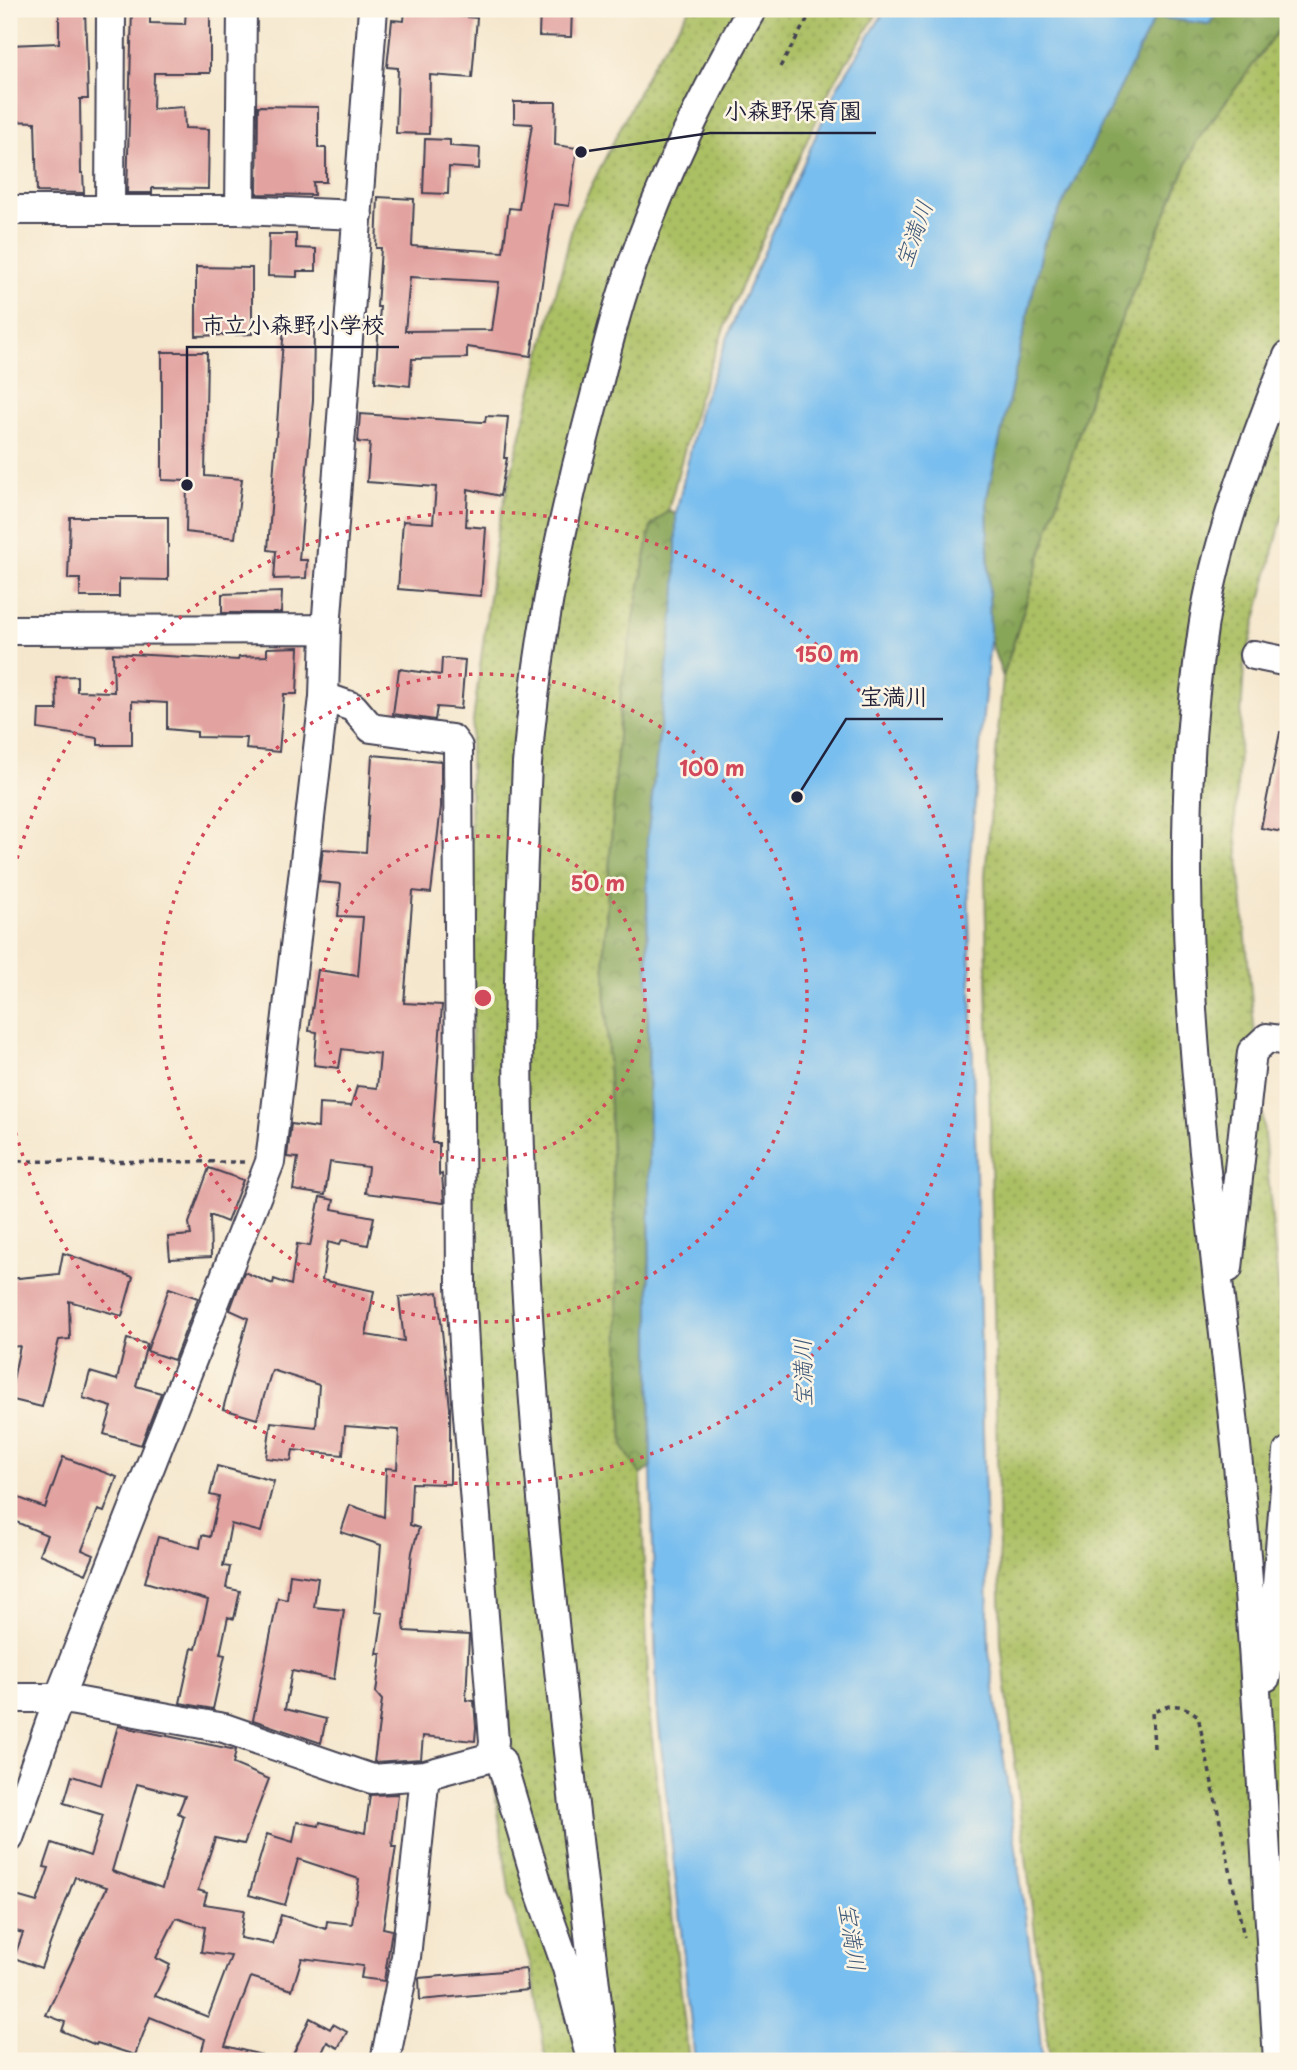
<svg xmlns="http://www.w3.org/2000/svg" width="1297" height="2070" viewBox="0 0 1297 2070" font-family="'Playpen Sans','Klee One',sans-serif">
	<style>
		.grass { fill: url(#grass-dots); stroke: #66704f; stroke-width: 2 }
		.forest { fill: url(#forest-crowns); stroke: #55644a; stroke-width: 2 }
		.water { fill: #78beef; stroke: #4d7095; stroke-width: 2 }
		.building { fill: #e2a3a0; fill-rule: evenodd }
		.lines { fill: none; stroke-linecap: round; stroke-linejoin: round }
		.minor-casing { stroke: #424051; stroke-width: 32 }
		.path { stroke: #424051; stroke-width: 3.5; stroke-dasharray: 5 5; stroke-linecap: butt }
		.minor { stroke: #fff; stroke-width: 28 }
		.ring { fill: none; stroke: #d1495b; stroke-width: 3.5; stroke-dasharray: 3.5 7 }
		.labels { text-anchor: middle; stroke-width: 5; stroke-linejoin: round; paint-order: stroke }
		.water-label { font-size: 23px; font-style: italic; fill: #40597a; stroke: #fcf5e5 }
		.centre { fill: #d1495b; stroke: #fcf5e5; stroke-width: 3.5 }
		.ring-label { font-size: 21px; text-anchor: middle; font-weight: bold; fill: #d1495b; stroke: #fcf5e5; stroke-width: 5; stroke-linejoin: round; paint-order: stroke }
		.leader { fill: none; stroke: #22223b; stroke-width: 2.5 }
		.callout-dot { fill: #22223b; stroke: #fcf5e5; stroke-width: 2.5 }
		.callout-label { font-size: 23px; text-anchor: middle; font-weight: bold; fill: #22223b; stroke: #fcf5e5; stroke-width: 5; stroke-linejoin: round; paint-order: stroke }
	</style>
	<defs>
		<pattern id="grass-dots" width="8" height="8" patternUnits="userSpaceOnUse" patternTransform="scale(1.75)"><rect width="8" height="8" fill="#abbf63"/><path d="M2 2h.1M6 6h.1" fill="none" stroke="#8b9b53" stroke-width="1.8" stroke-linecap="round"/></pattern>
		<pattern id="forest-crowns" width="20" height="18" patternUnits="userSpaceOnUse" patternTransform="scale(1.75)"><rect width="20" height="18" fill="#88a659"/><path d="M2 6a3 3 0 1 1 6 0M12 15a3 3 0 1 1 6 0" fill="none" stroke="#6f874b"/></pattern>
	</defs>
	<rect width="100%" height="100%" fill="#fcf5e5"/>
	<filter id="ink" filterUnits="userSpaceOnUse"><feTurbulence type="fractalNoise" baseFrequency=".0143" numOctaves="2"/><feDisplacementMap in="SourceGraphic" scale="14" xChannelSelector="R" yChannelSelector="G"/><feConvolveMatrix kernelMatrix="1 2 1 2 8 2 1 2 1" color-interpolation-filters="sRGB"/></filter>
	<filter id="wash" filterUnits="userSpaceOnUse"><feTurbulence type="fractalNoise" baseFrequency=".00686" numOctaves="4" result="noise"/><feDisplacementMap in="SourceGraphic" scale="28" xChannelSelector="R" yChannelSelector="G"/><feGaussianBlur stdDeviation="1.57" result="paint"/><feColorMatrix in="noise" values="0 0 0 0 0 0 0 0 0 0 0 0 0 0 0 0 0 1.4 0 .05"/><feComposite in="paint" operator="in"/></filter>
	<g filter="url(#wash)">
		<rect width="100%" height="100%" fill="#f5e7cd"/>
		<path class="grass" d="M690,9H880L831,87L731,310L697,402L668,511L651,526L621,689L604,950L623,1447L641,1475L649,1712L689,2061H546L532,1969L510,1897L492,1768L473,1397L470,745L498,527L574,220L652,65Z
			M1288,17V495L1244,666L1235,820L1288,1392V2061H1050L1001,1644L985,876L1003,677L1093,387L1196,142Z"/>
		<path class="forest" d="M1219,9H1288V17L1196,142L1093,387L1003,677L990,640L987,497L1044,242L1155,17L1208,24Z
			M668,511L676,514V591L647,840L651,1468L641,1475L623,1447L604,950L621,689L651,526Z"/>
		<path class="water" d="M886,9H1219L1209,24L1155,17L1044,242L987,497L990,640L968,877L989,1651L1037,2002L1042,2061H695L657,1706L651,1468L647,840L676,591V514L700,408L738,311L837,88Z"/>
		<g id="blocks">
			<path class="building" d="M59,9H85L88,99H80L81,173H83L84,193L37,192L35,122L9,121V45L59,43Z
				M132,9H150V23L185,24L186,9H210V73H154L153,109L184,107L185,128L209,129L208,189L152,188V193H127Z
				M540,9H572L571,37L539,36Z
				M405,11L477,18L472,78L430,75L429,134L396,133L398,68L387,67L392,20L404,21Z
				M514,102H556L555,145L577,148L569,206L554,204L531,356L467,347V358L412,359L410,386L375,382L380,307H377L381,248H376L378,197L414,199L412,246L503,252L509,208L519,209L532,124L514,123ZM410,277L499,282L492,330L405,331Z
				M258,106L318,107V148H326V182H313L314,195L257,194Z
				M425,139L450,140V146L480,148L479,169L449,167L448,194L423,193Z
				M269,234H296V248L316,249V271H297V277L268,276Z
				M196,267L252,268V334L196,336Z
				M284,326L314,328L313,400L299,560H307L306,578L274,579L276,551L268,550Z
				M162,352H207L205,476L242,479L235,538L186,532L187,481L162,480Z
				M360,414L481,422H485L486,416L508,417L504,458H507L500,496L468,489L466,526L486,528L481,596L398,589L403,521L433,523L436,487L367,482L370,443L358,442Z
				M70,517H168V580L119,579V597H80V579H68Z
				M282,592L281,613H222V594Z
				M299,647L297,694H284L279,752L246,749L247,738L197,737V732L167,729V703L132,701V745H98V738L38,729L39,710H57L56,677L77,676V691L114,692L113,653L238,660L239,657L267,656V648Z
				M442,658L465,660L461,709L437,707L435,720L393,714L399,669L441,675Z
				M1280,732L1288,733V833L1261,828Z
				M372,755L441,761V807L431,893L413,891L404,1003L442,1005L432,1143H439V1175L442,1174L444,1203L365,1193L368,1167L330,1162L325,1195L293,1190L298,1158L287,1157L291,1124L318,1128L319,1104L351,1106L357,1086L377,1088L380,1054L342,1049L339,1068L314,1065L317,1032L309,1031L318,970L358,976L363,917L338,916L341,884L319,882L323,849L366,852Z
				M209,1168L243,1180L227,1222L210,1215L211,1257L170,1259L168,1237L191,1235L189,1223Z
				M320,1197L334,1200L332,1209L374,1217L368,1245L342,1240L339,1245L328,1242L322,1280L374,1291L366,1335L404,1341L399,1297L438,1292L450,1408V1484L412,1483L410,1525L419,1528L412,1552L404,1625L405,1631L469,1635L466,1700L474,1701L476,1727L475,1741L423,1736L421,1759L374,1762L382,1700L376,1693L381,1654H377L383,1613L375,1612L381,1545L341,1532L350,1505L384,1517L386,1468L397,1469L399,1430L345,1426L343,1455L293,1450L291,1461L266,1458L271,1422L316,1427L319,1385L272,1370L257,1419L223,1409L248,1318L230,1310L244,1272L273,1284L274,1279L291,1285L297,1244L310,1246Z
				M63,1253L133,1277L122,1316L69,1301L70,1339L59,1340L42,1407L9,1399L20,1346L9,1347V1279L59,1274Z
				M169,1288L198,1298L174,1360L147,1351Z
				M127,1339L147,1344L136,1386L161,1393L141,1445L104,1434L112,1407L83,1398L90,1372L117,1380Z
				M63,1457L117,1477L104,1512L98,1510L82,1550L94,1555L86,1574L39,1554L47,1535L9,1519V1494L45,1508Z
				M217,1466L274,1481L261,1532L231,1524L223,1566L230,1567L226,1588L240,1591L234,1619L228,1617L220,1654L225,1655L213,1709L180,1703L192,1648L196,1649L208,1600L145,1582L158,1537L200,1548L202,1535L210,1537L219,1497L210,1495Z
				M290,1574L318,1578L314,1607L344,1610L334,1679L292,1671L285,1709L326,1719L321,1743L253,1720L278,1598L287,1600Z
				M118,1726L236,1750L233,1764L269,1779L244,1844L215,1838L198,1890L207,1893L204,1904L244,1910L240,1938L273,1944L281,1915L326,1929L327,1921L352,1924L359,1879L298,1859L285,1905L249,1895L267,1834L293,1842L297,1822L319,1826L320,1822L365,1833L370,1795L398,1794L392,1847H396L383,1928L392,1930L384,1981L361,1978L363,1966L302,1958L292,1990L251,1977L225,2046L262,2055V2061H199L205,2039L150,2017L135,2055L97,2043L96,2045L62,2031L65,2022L46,2015L107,1887L75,1877L41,1968L14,1958L23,1933L9,1929V1894L37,1902L49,1868L44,1867L52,1843L90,1856L103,1815L64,1803L72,1776L101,1785ZM137,1784L185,1796L178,1813L184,1816L162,1888L112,1871ZM176,1918L205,1927L201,1952L231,1956L208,2017L155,1996L170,1965L156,1958Z
				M526,1969L528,1990L420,2000L419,1978Z
				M310,2018L330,2029L333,2024L347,2032L338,2048L327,2042L318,2061H290Z"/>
		</g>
	</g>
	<g filter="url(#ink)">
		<use href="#blocks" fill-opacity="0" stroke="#424051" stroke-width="2"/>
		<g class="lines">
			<g class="minor-casing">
				<path id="minor" d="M9,210H240L358,215
					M110,210L111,9
					M240,210L242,9
					M9,630L326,629
					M1254,655L1288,662
					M324,697L353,707L371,728L452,739L458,747L461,1286L467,1403L494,1741L492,1757
					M1228,1268L1252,1052L1267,1038L1288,1041
					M1266,1677L1273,1633L1288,1452
					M9,1698H59L224,1728L372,1779L425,1775L492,1757L501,1761L540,1892L567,1968L590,2056
					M9,1838L59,1698L270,1162L324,697L326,629L373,9
					M385,2061L406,1957L425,1775
					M604,2061C567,1747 527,1433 519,1117C516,1000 522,881 527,764C537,645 559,530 590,415C602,371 611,326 626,283C658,187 702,96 752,9
					M1278,2061C1266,1862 1257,1663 1238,1465C1211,1189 1161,905 1203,628C1217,535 1254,443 1288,356"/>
			</g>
			<path class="path" d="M780,67L813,9
				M9,1161L245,1162
				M1154,1748L1152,1712C1170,1703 1182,1703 1198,1716L1244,1937"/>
			<use href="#minor" class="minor"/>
		</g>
	</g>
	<g class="ring">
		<circle cx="483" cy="998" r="162"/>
		<circle cx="483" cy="998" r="324"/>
		<path d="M9 889A486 486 0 1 1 9 1107"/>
	</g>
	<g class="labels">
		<g class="water-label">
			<text transform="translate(914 234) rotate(-70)" y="8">宝満川</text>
			<text transform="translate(803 1373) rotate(-91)" y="8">宝満川</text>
			<text transform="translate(852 1937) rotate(82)" y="8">宝満川</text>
		</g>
	</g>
	<circle cx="483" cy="998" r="10" class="centre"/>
	<g class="ring-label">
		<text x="827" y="662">150 m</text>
		<text x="712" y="776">100 m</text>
		<text x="598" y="891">50 m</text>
	</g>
	<path class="leader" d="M581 152L710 133H876M187 485L187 347H399M797 797L846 719H943"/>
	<g class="callout-dot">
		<circle cx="581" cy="152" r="7"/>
		<circle cx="187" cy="485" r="7"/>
		<circle cx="797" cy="797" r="7"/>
	</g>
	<g class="callout-label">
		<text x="793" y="119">小森野保育園</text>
		<text x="293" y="333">市立小森野小学校</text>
		<text x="894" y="705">宝満川</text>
	</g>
	<rect width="1297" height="2070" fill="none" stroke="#fcf5e5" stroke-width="35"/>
</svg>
